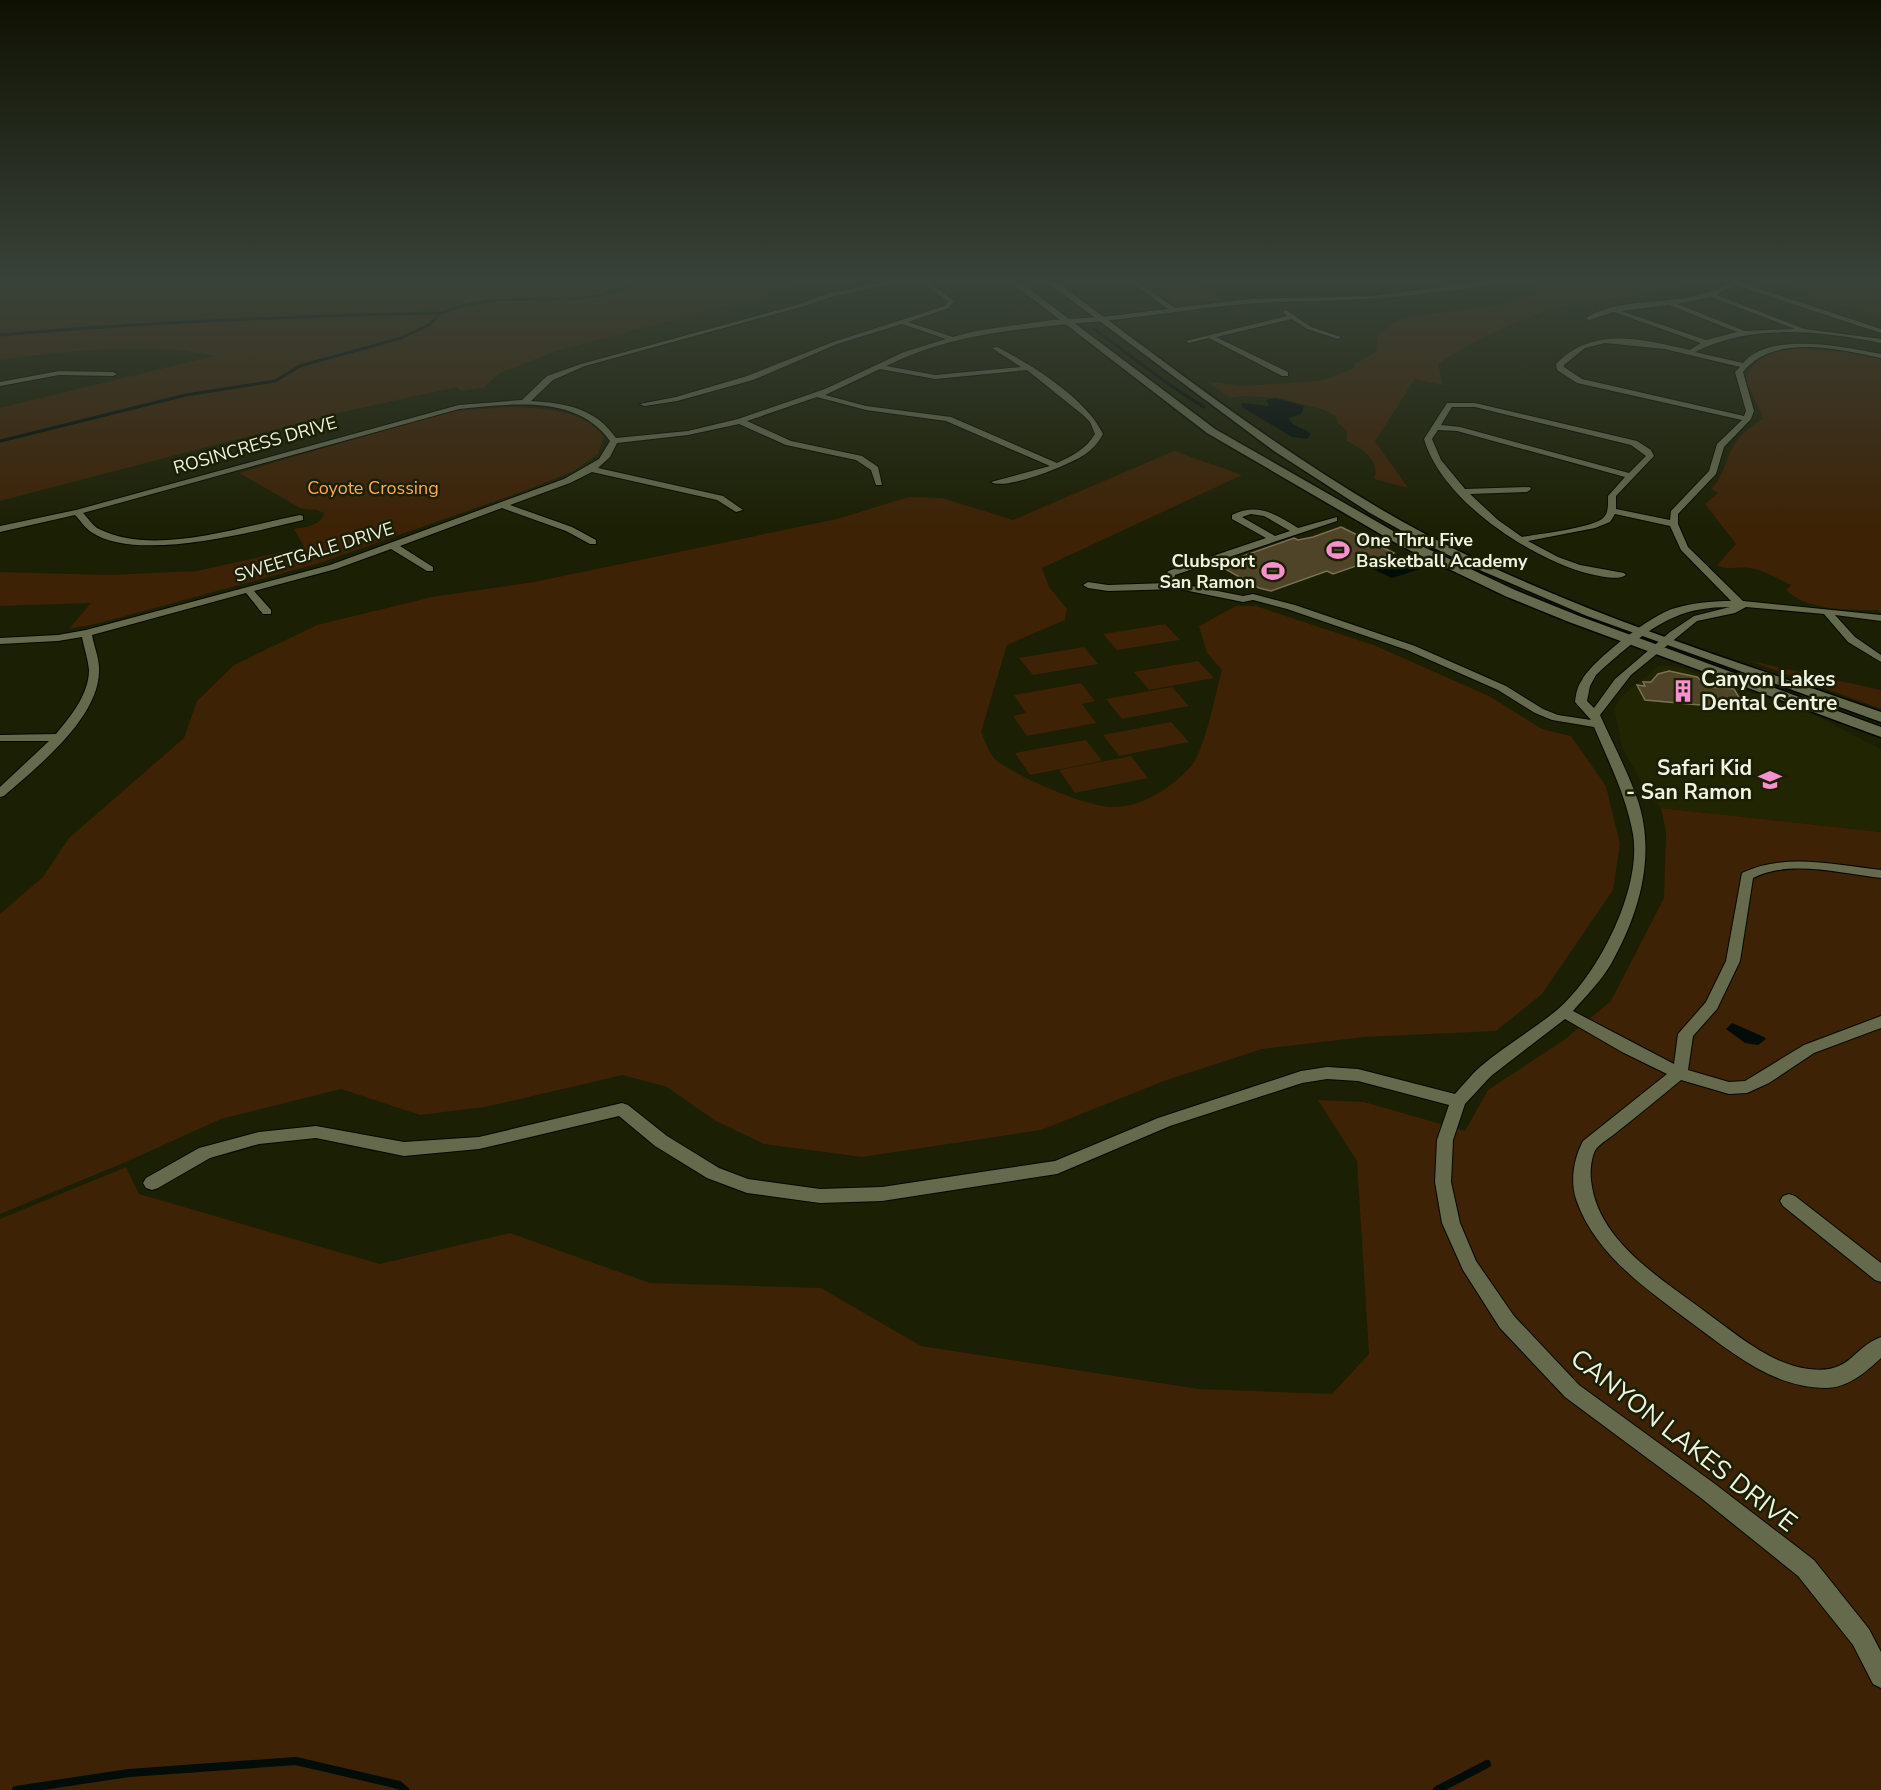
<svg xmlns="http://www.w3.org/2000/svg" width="1881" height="1790" viewBox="0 0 1881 1790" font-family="'Nunito Sans',sans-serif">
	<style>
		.built { fill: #212501 }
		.green { fill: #3d2205 }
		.water { fill: #020c08 }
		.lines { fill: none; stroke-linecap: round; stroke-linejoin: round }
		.stream-far1 { stroke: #020c08; stroke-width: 3 }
		.stream { stroke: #020c08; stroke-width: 8 }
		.building { fill: #4f4427; stroke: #7c7052; stroke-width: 1.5 }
		.street-casing { stroke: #060800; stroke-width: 2 }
		.secondary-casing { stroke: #060800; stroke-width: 3 }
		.street { fill: #656a4c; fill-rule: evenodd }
		.secondary { fill: #656a4c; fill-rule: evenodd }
		.labels { text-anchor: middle; stroke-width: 5; stroke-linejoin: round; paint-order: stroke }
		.far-street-label { font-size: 18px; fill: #f0f3e2; stroke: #1b1f03 }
		.far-park-label { font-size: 18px; fill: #ffa954; stroke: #1b1f03 }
		.far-poi-label { font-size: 18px; font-weight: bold; fill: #f0f3e2; stroke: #1b1f03; text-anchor: start }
		.poi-label { font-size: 21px; font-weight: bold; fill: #f0f3e2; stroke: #1b1f03; text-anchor: start }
		.near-street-label { font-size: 26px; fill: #f0f3e2; stroke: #1b1f03 }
	</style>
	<rect width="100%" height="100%" fill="#1b1f03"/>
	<path class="built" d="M1659,665L1679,667L1817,716L1881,749V832L1661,808L1648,795L1622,747L1614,709L1621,697Z"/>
	<path class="green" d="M0,279H72L152,284L263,279H827L780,289L760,297L556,351L500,373L484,387L461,391L457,387L338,413L0,501V408L214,356C148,341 67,351 0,360Z
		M1139,279H1204V284H1196L1222,300L1175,304Z
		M1549,279H1698C1663,299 1619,295 1581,302C1531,312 1480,336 1438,364L1443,385L1415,379L1375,441L1408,488L1374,479C1381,461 1361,447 1346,441L1347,431L1337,422L1336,416L1324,410L1280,398L1243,396L1230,398L1206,381L1241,386L1320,381L1353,369L1355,364L1376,352L1378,335L1393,323L1410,317L1514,303L1537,293Z
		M1778,279H1881V317L1812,296Z
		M1795,349L1838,351L1881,359V613L1878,610C1849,610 1807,611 1786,590L1791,585C1779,579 1763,570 1750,568C1738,566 1728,571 1717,565L1736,544L1705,504L1718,493L1711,489C1725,475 1725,459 1735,443C1742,433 1754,425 1763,418L1745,378C1756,356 1772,351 1795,349Z
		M512,407C543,409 584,409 604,437L598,454L574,471L524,491L317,564L96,624L69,629L91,603L0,606V572L109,575L197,571L304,547L294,529C305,527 321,526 324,513L317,510L302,509L239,473L451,411Z
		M1174,451L1242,475L1042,568L1049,587L1067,609L1065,620L1007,645L981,732C985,740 989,754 996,760C1015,776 1089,808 1114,807C1143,807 1174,786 1192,765C1206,746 1215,694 1222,670L1207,653L1199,626L1236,606H1256L1376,646L1489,696L1542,729L1571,736L1606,786L1620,844L1613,890L1542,994L1496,1031L1365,1037L1262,1049L1164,1081L1041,1130L862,1157L764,1144L714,1120L667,1087L623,1075L485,1107L420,1115L341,1089L221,1119L126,1162L0,1214V914L43,877L69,838L184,738L197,701L234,665L317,625L432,597L534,582L837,519L909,497L942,498L1013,520Z
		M1165,624L1180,640L1117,650L1103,634Z
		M1084,647L1098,664L1033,675L1019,658Z
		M1747,660L1881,690V709Z
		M1198,661L1214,678L1149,690L1134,672Z
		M1081,683L1095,701L1082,704L1096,723L1027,736L1013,716L1026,713L1014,695Z
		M1172,687L1189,706L1122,719L1106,699Z
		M1171,722L1189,742L1119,756L1103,735Z
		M1086,740L1102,761L1030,775L1015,753Z
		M1131,756L1148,778L1075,793L1059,770Z
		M1661,808L1881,832V1790H0V1219L126,1167L139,1194L380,1264L510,1233L650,1283L821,1288L921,1346L1199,1389L1332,1394L1369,1354L1357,1161L1318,1100L1364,1102L1465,1131L1488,1090L1564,1040L1611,1001L1664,898L1666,832Z"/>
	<path class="water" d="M1275,398L1304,406L1301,414L1289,418C1292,428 1305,427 1311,434L1307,439L1292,437L1242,407V403L1269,406L1266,400Z
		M1399,558L1420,569L1392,578L1373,569Z
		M1732,1023L1764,1037L1766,1039L1758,1045L1745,1043L1726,1029Z"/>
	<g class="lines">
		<path class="stream-far1" d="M1094,329C1131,356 1165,384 1204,407
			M0,335C147,322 293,316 441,313C492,293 532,302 584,298C599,297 632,286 646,279
			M0,441L186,395L275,381L300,366L401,338L429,325L441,313"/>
		<path class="stream" d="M16,1790L129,1773L296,1761L399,1785L405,1790
			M1437,1790L1487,1764"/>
	</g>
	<path class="building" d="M1341,527L1394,553L1333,574L1327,571L1271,591L1259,588L1218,565L1294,538L1298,540L1313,537Z
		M1669,671L1697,677L1709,687L1734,689L1746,709L1645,700L1637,685L1645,686L1643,682H1651L1658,674Z"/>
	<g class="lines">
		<g class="street-casing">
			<path id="street" d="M901,279H915L831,297L801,307L585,366L553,380L531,401C566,403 595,408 616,438L688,431L738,419L825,389L904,352L946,339L902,324L837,344L753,380L677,401L644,406L640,404L676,397L747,376L833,342L945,306L948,301L917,279H924L954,301L949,308L908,322L953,337L975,331L1052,320L1102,317L1168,309L1127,279H1134L1175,308L1251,299L1375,296L1499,279C1480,289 1458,290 1437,292C1384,299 1332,301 1278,302C1219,304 1161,315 1102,321C1028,328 954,332 886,366L935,375L1021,367L992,348L997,347C1031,364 1087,399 1103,434C1098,443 1093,449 1084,455C1069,465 1005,491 991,482L1050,466L946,421L866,410L817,397L747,421L791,441L862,456L878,467L882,485H876L871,470L856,460L786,445L739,424L688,435L617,443L610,457L598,468L723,496L743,510L736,512L717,500L592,472L570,483L510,505L572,527L596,540V544H590L566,531L502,508L400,546L433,567V571H427L391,549L336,569L254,591L271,610V614H263L246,593L92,635C94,647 100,659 99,672C98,719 37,767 4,796L0,797V787L49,741H0V735L56,734C71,716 89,694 89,670C88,659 84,648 82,637L58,641L0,644V638L58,635L86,630L330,565L564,479L599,459L610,441C577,394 510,404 459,409L83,513C88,518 93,526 99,529C154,557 242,526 300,515L303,516V520C252,532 136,563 91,532C85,528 80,520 75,515L0,532V526L76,510L459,405L522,400L547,376L581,364L797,305L829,293ZM880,369L935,379L1027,370L1083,415L1090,422L1095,434C1086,449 1072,456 1057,463L951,417L866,406L825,395Z
				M1736,279H1743L1739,282L1881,329V333L1735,285L1716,295L1805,329L1881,339V343C1819,331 1753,323 1695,352L1743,363C1769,331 1845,347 1881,354V358C1838,349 1774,333 1743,372L1754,411L1751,419L1724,447L1716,474L1678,514V524L1688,547L1743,601L1881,615V621L1835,615L1855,637L1881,655V662L1848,642L1824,614L1746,607L1735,613L1697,621L1631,675L1600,715C1612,742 1627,770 1637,798C1657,855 1639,914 1611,964C1601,981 1586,996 1573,1011L1674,1064L1678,1034L1706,1002L1726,961L1742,873C1785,852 1836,865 1881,870V878C1841,874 1791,859 1753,878L1740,961L1717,1009L1693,1036L1688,1070L1729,1082L1745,1081L1804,1045L1881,1016V1028L1814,1053L1769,1083L1747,1093L1729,1094L1681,1080C1660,1097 1639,1115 1617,1132C1611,1137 1601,1143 1596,1149C1591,1157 1590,1172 1591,1180C1597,1240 1659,1277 1703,1310C1735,1333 1769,1364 1809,1369C1852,1374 1850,1349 1881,1337V1358C1866,1372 1848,1388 1826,1388C1772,1388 1730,1351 1689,1321C1645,1288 1594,1253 1576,1199C1570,1180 1574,1158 1583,1141L1667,1074L1622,1052L1565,1019L1491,1076L1465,1104L1453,1140L1451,1182L1460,1223L1476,1261L1514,1316L1579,1385L1715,1484L1814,1560L1869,1629L1881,1652V1688L1873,1684L1853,1645L1798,1576L1701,1498L1565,1397L1500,1328L1463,1270L1442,1223L1435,1182L1437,1140L1449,1105L1358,1081L1327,1079L1302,1083L1170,1126L1057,1174L882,1201L820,1203L747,1193L707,1178L655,1146L619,1116L479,1149L404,1156L316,1138L259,1144L210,1158L158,1188L152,1190L146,1188L143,1183L146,1178L199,1148L259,1132L316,1126L404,1142L479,1137L622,1103L628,1105L667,1136L719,1168L748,1179L820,1189L882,1187L1055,1161L1158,1118L1301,1071L1327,1067L1358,1069L1455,1094C1463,1085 1471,1075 1480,1067C1504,1046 1533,1030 1557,1010C1598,975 1642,889 1633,834C1626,796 1609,762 1594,727L1552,720L1535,713L1498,690L1407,650L1287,609L1253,600L1243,602L1179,589L1108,591L1088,588L1083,585L1088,582L1108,585L1167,583L1164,580L1168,571L1266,538L1232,519V515C1257,502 1276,514 1298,528L1337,517V521L1175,575L1174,580L1177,583L1243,596L1253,594L1295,605L1415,646L1506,686L1543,709L1558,715L1591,720L1575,702C1576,694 1577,687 1582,680C1594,659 1649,617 1672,609C1691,603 1711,601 1731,601L1681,550L1670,526L1615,514L1610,522L1595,528L1528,541L1558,557L1580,565L1624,573L1626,575C1618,581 1600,576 1590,574C1531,559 1442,501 1424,439L1447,403H1475L1637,441L1651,450L1654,456L1616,496V509L1670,520L1671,511L1709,471L1717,444L1742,420L1577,383L1557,370L1556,364C1595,325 1642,340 1690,350L1701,343L1614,312L1589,320L1586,318C1628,292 1687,312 1736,279ZM1711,297L1795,329L1745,331L1677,304ZM1667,305H1669L1737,332L1706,340L1621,311ZM1605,343L1665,349L1740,367L1735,372L1746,411L1744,416L1582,379L1564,367V365L1585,348ZM1452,407H1475L1631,445L1646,456L1629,473L1460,427L1441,425ZM1438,430L1457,431L1625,477L1608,496C1608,504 1609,514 1602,519C1590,528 1539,534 1522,537L1498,520L1470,494L1527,492L1531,489L1530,487L1465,489L1441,460L1432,439ZM1251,514L1264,516L1290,531L1275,536L1242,517ZM1730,607L1694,616L1670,632L1615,679L1594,708L1587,701L1590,686L1596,675C1606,665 1617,656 1628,647C1662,620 1685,607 1730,607Z
				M1286,310L1311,327L1341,337L1338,339L1307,329L1292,319L1216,337L1288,372V376H1282L1209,338L1189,343L1186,341L1287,316L1283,312Z
				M59,371L113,372L117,374L113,376L59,375L0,386V382Z
				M1789,1194L1795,1196L1881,1263V1282L1875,1280L1783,1206L1780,1201L1783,1196Z"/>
		</g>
		<g class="secondary-casing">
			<path id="secondary" d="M1007,279H1016L1215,429L1409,540L1515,590L1579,616L1881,727V737L1569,622L1505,596L1401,546L1207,433Z
				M1043,279H1052C1175,368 1293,464 1427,535C1571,611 1728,658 1881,712V722L1587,616L1475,568L1420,541L1370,513L1274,451Z"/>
		</g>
		<use href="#street" class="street"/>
		<use href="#secondary" class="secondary"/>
	</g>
	<linearGradient id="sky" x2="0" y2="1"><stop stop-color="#0f1102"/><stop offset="0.53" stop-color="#394239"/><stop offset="1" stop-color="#394239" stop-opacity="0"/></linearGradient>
	<rect width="1881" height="530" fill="url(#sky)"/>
	<defs>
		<g id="stadium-bare" transform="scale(1.8)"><path d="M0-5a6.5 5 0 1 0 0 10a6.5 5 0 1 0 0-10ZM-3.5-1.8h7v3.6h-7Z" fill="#f690cf" stroke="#1b1f03" stroke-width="2.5" paint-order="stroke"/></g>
		<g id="building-bare" transform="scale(1.8)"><path d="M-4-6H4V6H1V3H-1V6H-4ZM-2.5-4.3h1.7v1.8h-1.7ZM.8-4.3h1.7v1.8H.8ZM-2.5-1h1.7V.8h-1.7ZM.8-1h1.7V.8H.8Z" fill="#f690cf" stroke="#1b1f03" stroke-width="2.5" paint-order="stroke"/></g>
		<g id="school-bare" transform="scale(1.8)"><path d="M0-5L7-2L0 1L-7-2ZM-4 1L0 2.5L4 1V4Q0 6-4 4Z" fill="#f690cf" stroke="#1b1f03" stroke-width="2.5" paint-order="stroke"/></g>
	</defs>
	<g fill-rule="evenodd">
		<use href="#stadium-bare" x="1338" y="550"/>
		<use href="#stadium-bare" x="1273" y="571"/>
		<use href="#building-bare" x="1683" y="691"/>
		<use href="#school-bare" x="1770" y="780"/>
	</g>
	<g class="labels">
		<g class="far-street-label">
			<text transform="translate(255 445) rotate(-16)" y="6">ROSINCRESS DRIVE</text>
			<text transform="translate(314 552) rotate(-17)" y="6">SWEETGALE DRIVE</text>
		</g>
		<g class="far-park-label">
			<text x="373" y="494">Coyote Crossing</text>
		</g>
		<g class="far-poi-label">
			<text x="1356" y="546">One Thru Five<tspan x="1356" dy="21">Basketball Academy</tspan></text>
			<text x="1255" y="567" text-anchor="end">Clubsport<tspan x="1255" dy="21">San Ramon</tspan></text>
		</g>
		<g class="poi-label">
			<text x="1701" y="686">Canyon Lakes<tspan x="1701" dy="24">Dental Centre</tspan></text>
			<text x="1752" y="775" text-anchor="end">Safari Kid<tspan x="1752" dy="24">- San Ramon</tspan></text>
		</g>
		<g class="near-street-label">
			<text transform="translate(1684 1440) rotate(38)" y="9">CANYON LAKES DRIVE</text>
		</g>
	</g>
</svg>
